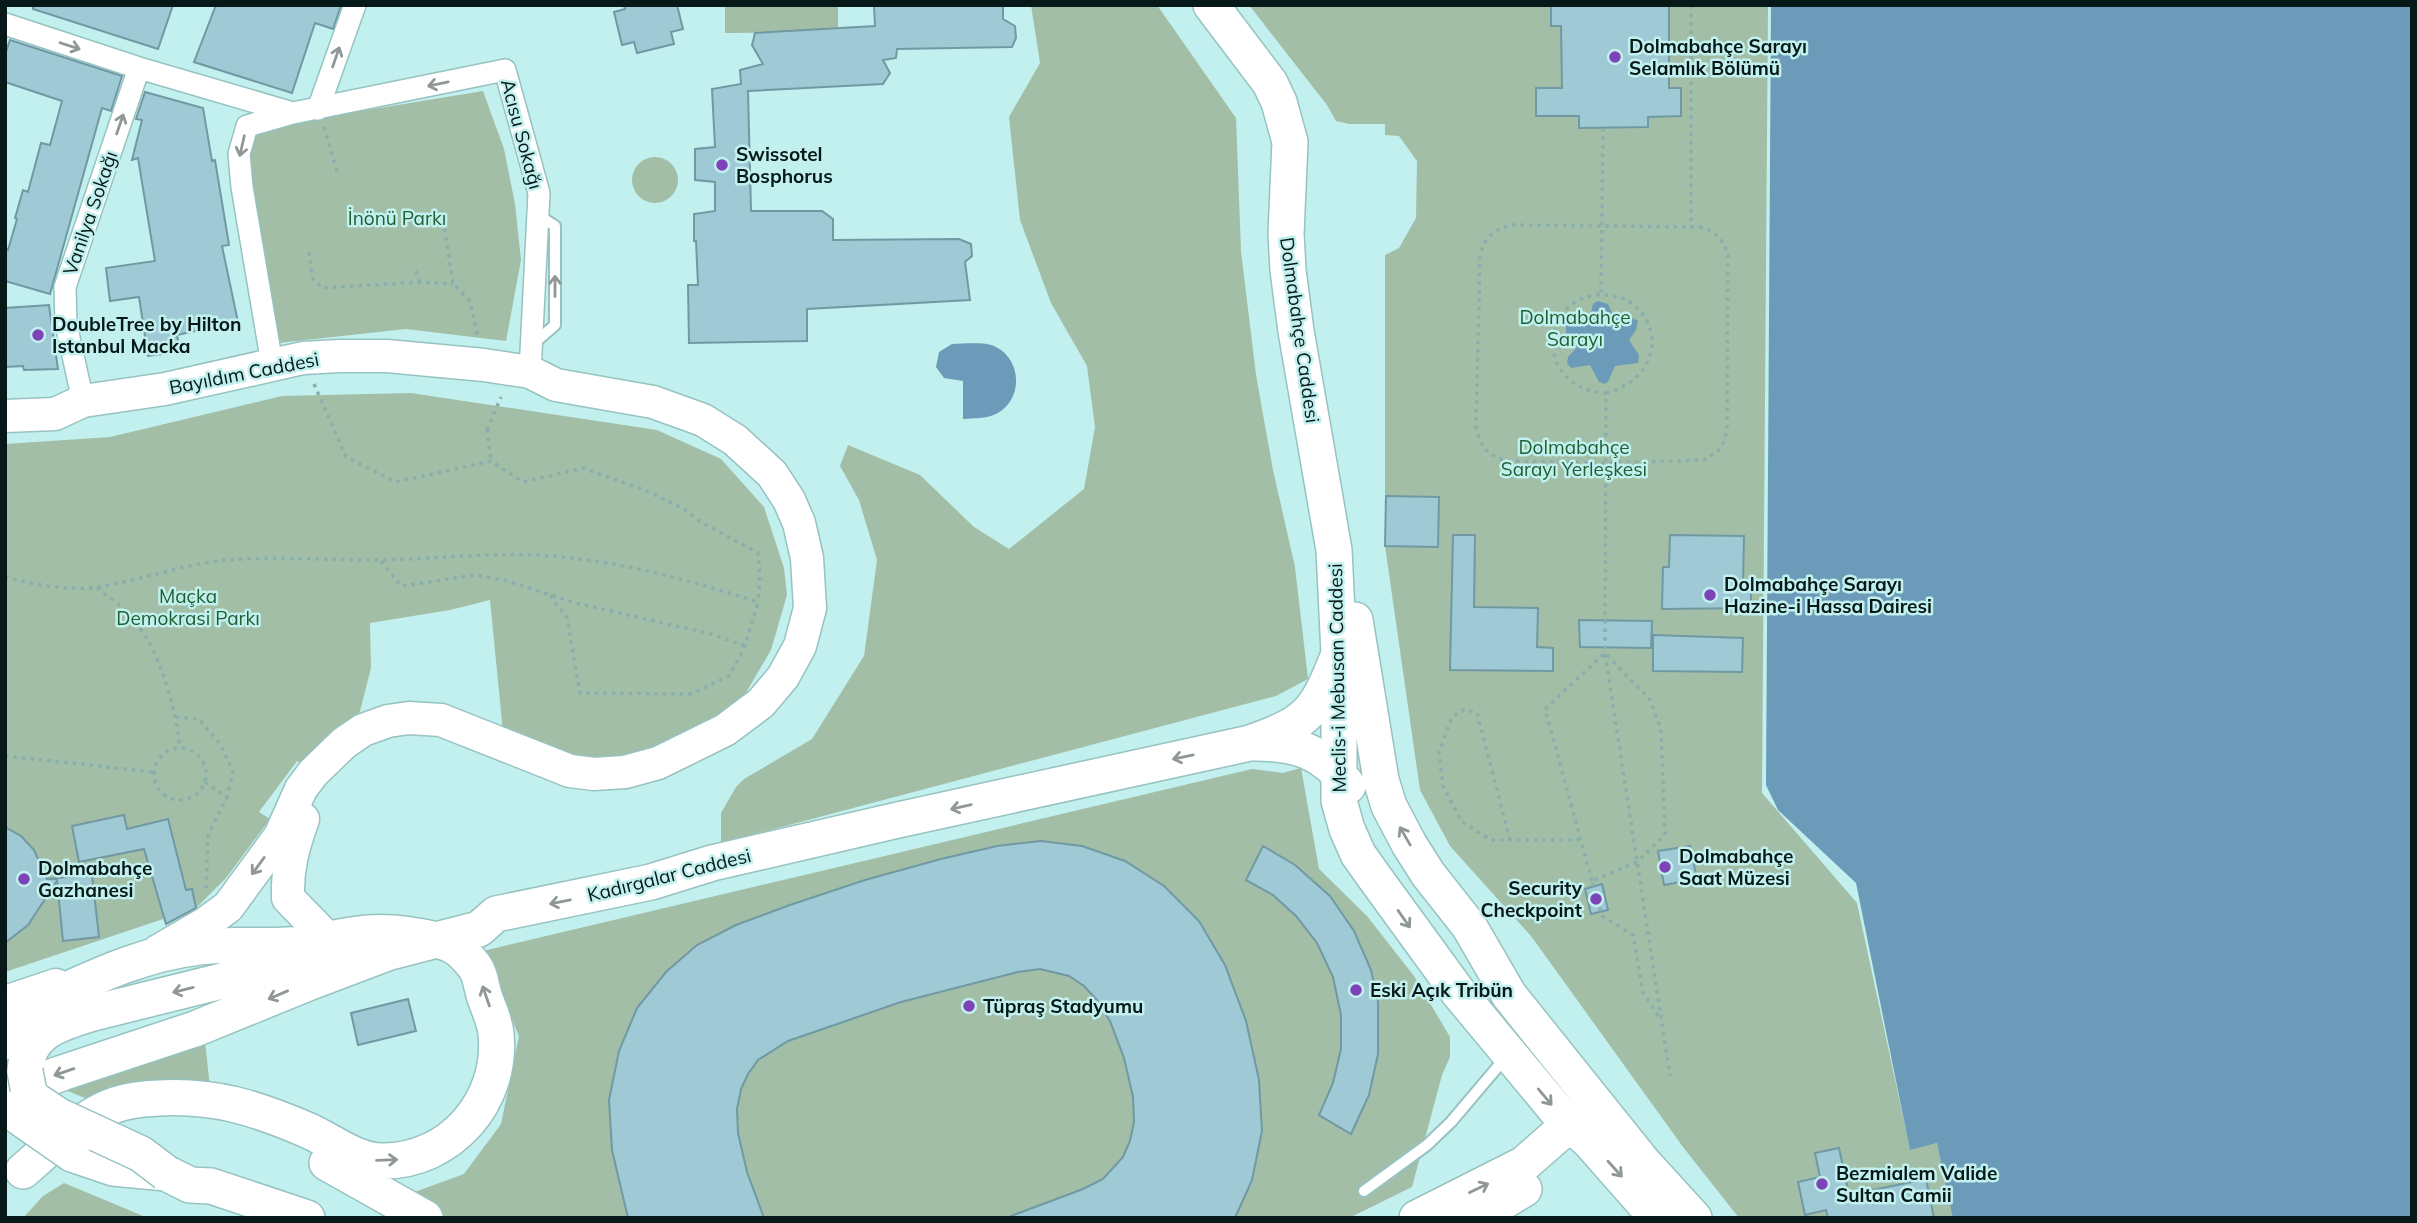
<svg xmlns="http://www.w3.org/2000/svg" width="2417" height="1223" viewBox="0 0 2417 1223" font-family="Mulish,sans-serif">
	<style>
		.green { fill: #a2bea6 }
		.water { fill: #6c9bba }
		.building { fill: #9fc9d5; stroke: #7099a4; stroke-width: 2 }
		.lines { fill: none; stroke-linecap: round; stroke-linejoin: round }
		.service-casing { stroke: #96c3c2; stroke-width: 14 }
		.minor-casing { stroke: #96c3c2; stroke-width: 24 }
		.secondary-casing { stroke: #96c3c2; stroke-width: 35 }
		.primary-casing { stroke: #96c3c2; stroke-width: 38 }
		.path { stroke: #89aeac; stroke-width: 3.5; stroke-dasharray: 3.5 5; stroke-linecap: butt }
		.service { stroke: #fff; stroke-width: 10 }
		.minor { stroke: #fff; stroke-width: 21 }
		.secondary { stroke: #fff; stroke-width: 32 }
		.primary { stroke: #fff; stroke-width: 35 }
		.primary-bridge-casing { stroke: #96c3c2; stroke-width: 38; stroke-linecap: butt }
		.primary-bridge { stroke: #fff; stroke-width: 35 }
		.oneway { stroke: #8f9797 }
		.poi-dot { fill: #7e43b8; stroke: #c2f0ee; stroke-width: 2.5 }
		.labels { text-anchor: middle; stroke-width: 5; stroke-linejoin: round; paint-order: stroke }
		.poi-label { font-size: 19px; font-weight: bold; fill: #061817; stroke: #c2f0ee; text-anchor: start }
		.street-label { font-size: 19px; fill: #061817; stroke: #c2f0ee }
		.park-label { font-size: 19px; fill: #1e5f31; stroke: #c2f0ee }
	</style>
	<rect width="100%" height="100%" fill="#c2f0ee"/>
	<path class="green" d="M725,5H838V32L725,33Z
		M1031,5H1157L1236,118L1241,251L1256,375L1273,470L1295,567L1308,679L1276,696L721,843V813L736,787L744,779L812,739L864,656L877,560L859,500L840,466L848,445L920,475L974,527L1009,549L1084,489L1095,427L1087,366L1051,303L1020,220L1009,117L1040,63Z
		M1249,5H1768L1762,793L1857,903L1910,1149L1937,1143L1960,1218H1739L1683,1147L1531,936L1450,846L1420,790L1385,546V255L1399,248L1416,218L1417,161L1399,136L1385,135V124H1349L1336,121L1327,105Z
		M483,91L504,149L515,204L521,260L506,341L406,329L278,343L245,146L264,129L288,123Z
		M632 180a23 23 0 1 1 46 0a23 23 0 1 1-46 0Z
		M411,393L657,430L721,459L764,507L784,568L787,595L771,650L741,701L704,729L630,757L591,761L556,757L503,732L490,600L450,610L370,623L371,668L359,715L324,738L302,764L297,761L259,812L270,819L226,878L196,908L5,972V444L110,437L282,396Z
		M1301,768L1319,869L1367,916L1414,976L1450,1037V1057L1442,1075L1412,1187L1349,1218H445L412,1193L464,1174L501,1124L519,1036L483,951L1252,769L1283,773Z
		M205,1042L210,1087L97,1103L63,1089Z
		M64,1183L148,1218H23L43,1196Z"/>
	<path class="water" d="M1771,5H2412V1218H1953L1937,1143L1910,1150L1856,883L1778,810L1766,785Z
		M1598,301L1608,304L1614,318L1631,317L1638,321L1636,330L1629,340L1639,355L1638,363L1615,366L1608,382L1604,384L1599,382L1590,365L1571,368L1567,363L1568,357L1577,347L1566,333V325L1572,320H1587L1590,317L1593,304Z
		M952,344C964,344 979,342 991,345C1022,355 1025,400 996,414C986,419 974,418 963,419V381L944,378L936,367L939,352Z"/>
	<path class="building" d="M33,5H173L158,49L33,9Z
		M216,5H341L333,29L315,23L292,93L194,62Z
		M624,5H677L683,29L671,32L674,44L637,53L634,42L622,45L614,12L625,9Z
		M874,5H1003V19L1015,26L1016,38L1012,47L897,49L896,58L883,60L890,73L883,84L748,91L751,211H822L833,219V240L959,239L971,244L972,256L965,262L970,300L807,309V341L689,343L688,285H698L696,241H694V214L715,211V182L695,180V149L715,147L712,89L741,84L740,70L763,64L752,45L755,33L875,26Z
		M1551,5H1669V88H1681V116L1648,117V127L1579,128V116H1536V88H1562L1561,26H1551Z
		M10,40L122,76L111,111L102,108L50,294L5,281V249L8,250L17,219L15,218L23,190L28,192L41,143L50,145L62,101L5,82V55Z
		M145,92L203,108L212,161L215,160L229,245L222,246L238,322L177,335L180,352L148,356L139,297L110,301L106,268L155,261L138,158L132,160L142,120L136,119Z
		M49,305L58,369L24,370L23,366L5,367V308Z
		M1386,496L1439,497L1438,547L1385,546Z
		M1453,535H1475L1474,607L1538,608L1537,647L1553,648V671L1450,670Z
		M1670,535L1744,536L1743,584H1751V608L1662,609L1663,567H1669Z
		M1579,620L1652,621L1651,648L1580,647Z
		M1653,635L1743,638L1742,672L1653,671Z
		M124,815L127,829L168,819L186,890L192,889L196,908L166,924L144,849L79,862L72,826Z
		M5,827L21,836L34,850L47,879L92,875L99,937L63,941L57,881L28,925L5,943Z
		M1041,841L1082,846L1125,861L1164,886L1199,921L1225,965L1246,1021L1259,1080L1262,1131L1252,1180L1235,1218H1011V1216L1083,1189L1103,1179L1123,1157L1130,1141L1134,1122L1133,1097L1124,1058L1110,1021L1097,1000L1084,986L1069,976L1040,969L1018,972L901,1002L788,1041L758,1060L748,1074L741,1089L737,1109L738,1133L747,1172L764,1218H628L612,1150L609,1100L619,1051L637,1008L666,972L697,945L736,925L790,905L865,880L941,859L997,846Z
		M1263,846L1295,865L1330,896L1354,931L1371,970L1378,1002V1054L1369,1095L1351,1134L1319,1115L1333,1083L1341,1049V1015L1333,977L1317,943L1296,916L1273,895L1246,880Z
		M1690,846L1697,879L1664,885L1658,851Z
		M1602,884L1608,910L1591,914L1585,889Z
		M408,999L416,1031L358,1045L351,1013Z
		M1839,1148L1849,1195L1926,1179L1934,1218H1828L1826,1210L1805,1215L1798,1182L1820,1177L1815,1153Z"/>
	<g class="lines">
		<g class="service-casing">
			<path id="service" d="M533,344L555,325V226L539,216
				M1364,1191L1427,1145L1451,1122L1506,1057"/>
		</g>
		<g class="minor-casing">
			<path id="minor" d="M5,24L139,68L293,113
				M318,109L355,5
				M272,364L242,187L239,154L247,126L293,113L505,70L539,193L530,372
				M83,401L66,324L65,287L139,68"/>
		</g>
		<g class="secondary-casing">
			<path id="secondary" d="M5,416L55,414L83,401L165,389L303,358L339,356H387L484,365L530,372L556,385L653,402L703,420L735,440L772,474L789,500L799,523L807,558L810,608L800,646L783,677L761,703L725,730L658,763L625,772L594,774L570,771L441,720L409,718L388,721L363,730L344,743L313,773L301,789L280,836L228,907L206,923L158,951
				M303,819C293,847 287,869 288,898L329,940
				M5,1002L56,985"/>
		</g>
		<g class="primary-casing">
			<path id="primary" d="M1211,5L1270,83L1279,102L1290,142L1286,234L1288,270L1296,331L1334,550L1339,654V801L1347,829L1358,854L1375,878L1458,992L1556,1110L1590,1142L1657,1218
				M1355,620L1381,780L1389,806L1409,844L1428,874L1469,926L1509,995L1642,1161L1694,1218
				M1255,743C1295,743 1324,751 1348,786
				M5,1042C11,1030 18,1017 29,1009C38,1002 50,998 60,993C105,972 149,953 199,947C234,943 269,948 304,944C326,941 347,934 368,933C390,931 429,936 449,944C460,948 468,958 475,967C481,976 481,985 484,995C488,1008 495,1020 496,1034C503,1101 450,1162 382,1161C356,1161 330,1140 307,1130C256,1108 215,1095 159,1098C139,1099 121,1101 103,1110C73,1125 48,1149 23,1171
				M25,1071C28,1031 60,1023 93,1013L318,957
				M5,1098L14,1091L62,1073L195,1029L308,983L390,952L479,929L496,914L651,882L712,863L898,820L1250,743C1310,722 1316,712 1339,654
				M72,1154L113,1168L166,1173L190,1185L211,1186L307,1218
				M327,1163L425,1218
				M1417,1218L1524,1164L1589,1107
				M1476,1218L1524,1189"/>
		</g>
		<path class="path" d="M1691,5V227
			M324,127L338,175
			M442,212L453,284L470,301L478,338
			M1512,225L1700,227C1715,230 1723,240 1728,255L1727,429L1724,442L1718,451L1704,460L1604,463L1506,461C1485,454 1481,446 1476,427L1480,257C1485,236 1492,231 1512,225Z
			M309,252L313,280L323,288L420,282L453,284
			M416,271L420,282
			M1601,293L1603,128
			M314,384L346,457L396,482L491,461L523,482L583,468L647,491L684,509L701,522L758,553L760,577L758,602
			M1606,393C1638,386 1663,355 1647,321C1640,309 1629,298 1614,296C1542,282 1527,389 1606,393L1605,653L1670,1076
			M487,429L491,461
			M487,430L501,397
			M381,561L401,586L475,575L504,580L576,603L711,634L745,646
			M5,577C31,584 73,592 99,587C140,580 178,566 218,561C273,555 328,561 383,560C433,559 485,553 536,555C613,559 686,579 758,602L745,646L729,676L691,694L580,693L567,618L550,595
			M97,588C108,597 122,605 131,616C161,652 174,702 180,748
			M176,717L199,719L221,745L233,772L227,797
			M154 774a26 26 0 1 1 52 0a26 26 0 1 1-52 0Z
			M5,756L154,772
			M205,782L227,797L208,835L206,890
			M1510,840L1477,713L1465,709L1452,717L1439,752L1443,786L1462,822L1491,840H1582
			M1592,881L1545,709L1605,653L1650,700L1661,729L1665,835L1637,862L1592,881L1602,916L1633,935L1643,992L1660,1019"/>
		<use href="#service" class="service"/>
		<use href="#minor" class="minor"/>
		<use href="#secondary" class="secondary"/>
		<use href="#primary" class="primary"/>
		<g class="primary-bridge-casing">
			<path id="primary-bridge" d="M25,1071L29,1093L35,1100L59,1116L141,1154L166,1173
				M13,1109L19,1117L72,1154"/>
		</g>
		<use href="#primary-bridge" class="primary-bridge"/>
	</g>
	<defs><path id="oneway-shaft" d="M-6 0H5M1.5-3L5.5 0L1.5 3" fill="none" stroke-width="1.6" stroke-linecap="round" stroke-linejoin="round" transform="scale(1.75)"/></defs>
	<g class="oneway">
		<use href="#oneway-shaft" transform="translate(70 46) rotate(18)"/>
		<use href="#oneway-shaft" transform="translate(336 57) rotate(-71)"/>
		<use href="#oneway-shaft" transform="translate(438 84) rotate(168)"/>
		<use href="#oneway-shaft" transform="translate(120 124) rotate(-71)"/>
		<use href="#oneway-shaft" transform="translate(242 146) rotate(103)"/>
		<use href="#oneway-shaft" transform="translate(555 286) rotate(-90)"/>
		<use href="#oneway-shaft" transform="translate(1183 757) rotate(168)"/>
		<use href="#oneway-shaft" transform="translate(961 807) rotate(167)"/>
		<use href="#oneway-shaft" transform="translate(1405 836) rotate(-120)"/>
		<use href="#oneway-shaft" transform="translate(258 866) rotate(126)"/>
		<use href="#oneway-shaft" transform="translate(560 902) rotate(169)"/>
		<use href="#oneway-shaft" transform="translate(1404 919) rotate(55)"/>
		<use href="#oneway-shaft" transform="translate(183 990) rotate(166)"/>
		<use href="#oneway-shaft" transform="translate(278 995) rotate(157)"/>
		<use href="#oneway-shaft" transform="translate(486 996) rotate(-109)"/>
		<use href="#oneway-shaft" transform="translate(64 1072) rotate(161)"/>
		<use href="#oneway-shaft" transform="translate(1545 1097) rotate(50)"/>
		<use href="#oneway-shaft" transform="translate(387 1160) rotate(-2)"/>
		<use href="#oneway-shaft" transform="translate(1615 1169) rotate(48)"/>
		<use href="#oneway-shaft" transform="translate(1479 1188) rotate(-26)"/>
	</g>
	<g class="poi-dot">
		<circle cx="1615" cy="57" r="7"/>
		<circle cx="722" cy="165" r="7"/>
		<circle cx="38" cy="335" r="7"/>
		<circle cx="1710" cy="595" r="7"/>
		<circle cx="1665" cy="867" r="7"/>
		<circle cx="24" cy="879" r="7"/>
		<circle cx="1596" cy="899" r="7"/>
		<circle cx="1356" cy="990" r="7"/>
		<circle cx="969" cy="1006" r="7"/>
		<circle cx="1822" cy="1184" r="7"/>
	</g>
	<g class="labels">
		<g class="poi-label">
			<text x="1629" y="53">Dolmabahçe Sarayı<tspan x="1629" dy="22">Selamlık Bölümü</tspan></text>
			<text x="736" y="161">Swissotel<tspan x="736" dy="22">Bosphorus</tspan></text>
			<text x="52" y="331">DoubleTree by Hilton<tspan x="52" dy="22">Istanbul Macka</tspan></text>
			<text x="1724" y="591">Dolmabahçe Sarayı<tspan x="1724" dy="22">Hazine-i Hassa Dairesi</tspan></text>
			<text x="1679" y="863">Dolmabahçe<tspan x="1679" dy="22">Saat Müzesi</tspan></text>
			<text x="38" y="875">Dolmabahçe<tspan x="38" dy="22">Gazhanesi</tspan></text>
			<text x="1582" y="895" text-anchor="end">Security<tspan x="1582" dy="22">Checkpoint</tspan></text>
			<text x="1370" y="997">Eski Açık Tribün</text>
			<text x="983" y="1013">Tüpraş Stadyumu</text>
			<text x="1836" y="1180">Bezmialem Valide<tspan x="1836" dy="22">Sultan Camii</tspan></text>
		</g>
		<g class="street-label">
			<text transform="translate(522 134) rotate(75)" y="7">Acısu Sokağı</text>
			<text transform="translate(90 213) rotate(-71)" y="7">Vanilya Sokağı</text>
			<text transform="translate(1300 330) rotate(82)" y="7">Dolmabahçe Caddesi</text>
			<text transform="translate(244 373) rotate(-11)" y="7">Bayıldım Caddesi</text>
			<text transform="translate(1337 678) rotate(-91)" y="7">Meclis-i Mebusan Caddesi</text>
			<text transform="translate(669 875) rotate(-14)" y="7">Kadırgalar Caddesi</text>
		</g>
		<g class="park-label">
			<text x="397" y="225">İnönü Parkı</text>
			<text x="1575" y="324">Dolmabahçe<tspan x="1575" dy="22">Sarayı</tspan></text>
			<text x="1574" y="454">Dolmabahçe<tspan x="1574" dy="22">Sarayı Yerleşkesi</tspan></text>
			<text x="188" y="603">Maçka<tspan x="188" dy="22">Demokrasi Parkı</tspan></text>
		</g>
	</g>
	<rect width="2417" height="1223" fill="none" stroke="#061817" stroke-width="14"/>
</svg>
